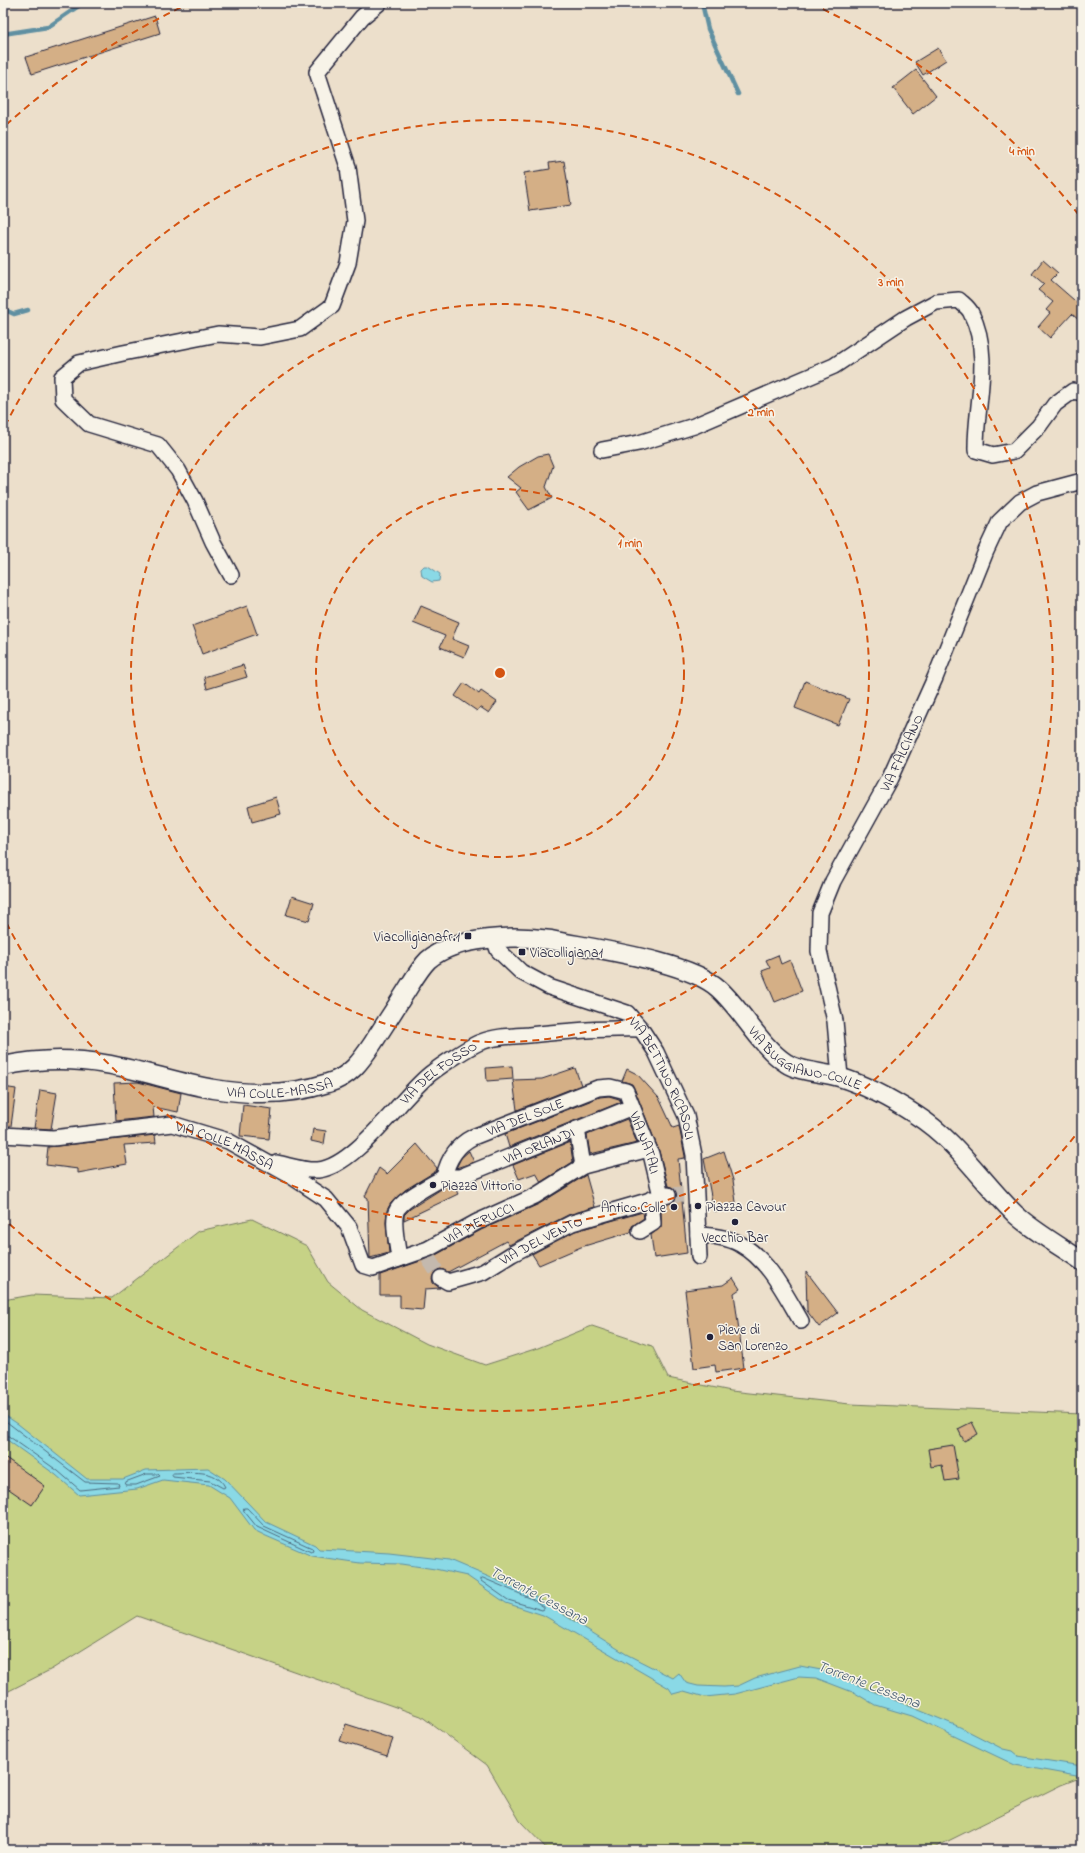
<svg xmlns="http://www.w3.org/2000/svg" width="1085" height="1853" viewBox="0 0 1085 1853" font-family="'Indie Flower',sans-serif">
	<style>
		.green { fill: #c6d286; stroke: #747a60 }
		.water { fill: #8ad9e6; stroke: #6090a2 }
		.lines { fill: none; stroke-linecap: round; stroke-linejoin: round }
		.shore { stroke: #4c6b7f; stroke-width: 1 }
		.stream { stroke: #6090a2; stroke-width: 4.5 }
		.building { fill: #d4af86; stroke: #22223b }
		.minor-tunnel { stroke: #c4b9ae; stroke-width: 15; stroke-dasharray: 15 8; stroke-linecap: butt }
		.minor-casing { stroke: #22223b; stroke-width: 18 }
		.tertiary-casing { stroke: #22223b; stroke-width: 21 }
		.minor { stroke: #f7f3e8; stroke-width: 15 }
		.tertiary { stroke: #f7f3e8; stroke-width: 18 }
		.ring { fill: none; stroke: #d45411; stroke-width: 2; stroke-dasharray: 7 5 }
		.poi-dot { fill: #22223b; stroke: #f7f3e8; stroke-width: 1.5 }
		.labels { text-anchor: middle; stroke-width: 3; stroke-linejoin: round; paint-order: stroke }
		.street-label { font-size: 14px; fill: #22223b; stroke: #f7f3e8 }
		.poi-label { font-size: 14px; fill: #22223b; stroke: #f7f3e8; text-anchor: start }
		.water-label { font-size: 15px; font-style: italic; fill: #41596e; stroke: #f7f3e8 }
		.centre { fill: #d45411; stroke: #f7f3e8; stroke-width: 2 }
		.ring-label { font-size: 12px; text-anchor: middle; font-weight: bold; fill: #d45411; stroke: #f7f3e8; stroke-width: 3; stroke-linejoin: round; paint-order: stroke }
	</style>
	<rect width="100%" height="100%" fill="#ecdfcb"/>
	<filter id="ink" filterUnits="userSpaceOnUse"><feTurbulence type="fractalNoise" baseFrequency=".025" numOctaves="2"/><feDisplacementMap in="SourceGraphic" scale="8" xChannelSelector="R" yChannelSelector="G"/><feConvolveMatrix kernelMatrix="1 2 1 2 8 2 1 2 1" color-interpolation-filters="sRGB"/></filter>
	<g filter="url(#ink)">
		<path class="green" d="M252,1219L307,1246L328,1282L362,1310L427,1344L485,1365L538,1348L592,1326L652,1346L668,1378L731,1391L850,1404L1082,1414V1777L1061,1785L930,1850H548L520,1821L487,1765L421,1716L137,1616L52,1669L3,1694V1300L32,1295L112,1298L199,1231Z"/>
		<path class="water" d="M424,566H428L440,574L439,581L432,582L422,576L421,569Z
			M3,1414L18,1424L87,1479H123L146,1470L208,1468L225,1479L266,1522L315,1545L319,1549L389,1553L449,1560L534,1596L626,1654L673,1678L679,1673L686,1683L698,1686L724,1687L738,1686L755,1678L800,1666L821,1670L960,1727L1003,1749L1012,1751L1018,1756L1082,1766V1777L1015,1765L912,1716L875,1705L855,1693L816,1678L799,1677L735,1694L705,1697L684,1691L673,1694L669,1688L543,1615L506,1603L467,1576L435,1569L402,1564L360,1563L312,1556L266,1536L254,1530L230,1498L209,1485L163,1480L137,1489L79,1495L56,1475L3,1437Z"/>
		<g class="lines">
			<path class="shore" d="M3,1419L85,1482L118,1483L119,1486L80,1490L58,1471L7,1435L3,1434
				M174,1473C190,1473 216,1468 225,1487L223,1488L210,1481L173,1477L172,1475Z
				M147,1474H158L160,1476L136,1485H125L126,1482Z
				M244,1508H247L264,1526L312,1548L313,1551L311,1552L257,1527L244,1511Z
				M483,1578L532,1599L544,1607V1609L542,1610L508,1600L481,1581V1579Z"/>
			<path class="stream" d="M702,3L708,29L738,94
				M3,34L48,27L83,3
				M3,309L14,314L28,310"/>
		</g>
		<path class="building" d="M155,16L160,33L32,74L26,57Z
			M938,48L946,60L923,75L915,62Z
			M916,70L936,96L913,114L893,88Z
			M564,161L571,205L530,211L524,173L550,169L549,163Z
			M1043,260L1058,273L1051,280L1082,307V323L1072,314L1050,338L1038,327L1050,313L1046,310L1053,302L1038,290L1044,284L1032,274Z
			M548,454L553,466L546,487L552,498L529,510L516,492L521,488L507,477L519,467L538,456Z
			M247,606L257,634L202,654L192,626Z
			M421,606L459,622L452,639L469,646L464,657L440,647L445,636L413,623Z
			M243,665L247,677L207,689L204,677Z
			M805,681L849,699L838,725L795,708Z
			M464,683L479,694L481,691L497,702L489,713L480,707L477,711L455,696Z
			M276,797L281,814L252,822L248,806Z
			M292,896L314,903L309,921L286,915Z
			M778,955L781,964L790,960L802,991L775,1002L762,971L770,968L766,960Z
			M512,1066L513,1079L487,1081L486,1068Z
			M575,1068L581,1085L517,1110L513,1080L542,1079Z
			M627,1069L637,1074L659,1098L673,1128L679,1126L685,1156V1158L678,1159L687,1253L654,1258L651,1235L661,1227V1207L674,1201L677,1193L674,1188L668,1186L659,1151L634,1088L632,1084L622,1081Z
			M138,1082L181,1093L178,1112L153,1107L154,1117L116,1121L114,1083Z
			M3,1087L16,1089L11,1126H3Z
			M40,1090L57,1093L51,1129L34,1128Z
			M609,1096L619,1099L621,1102L509,1147L505,1134L600,1097Z
			M243,1105L272,1109L269,1139L240,1136Z
			M627,1119L637,1143L590,1154L587,1135Z
			M313,1129L326,1131L324,1144L311,1141Z
			M155,1135L156,1143L124,1145L127,1164L78,1173V1169L46,1165L48,1147Z
			M570,1142L573,1162L541,1182L536,1173L519,1179L513,1165Z
			M417,1144L437,1168L436,1171L405,1190L391,1203L387,1210L386,1222L389,1253L370,1258L368,1198L365,1196L379,1168L387,1174Z
			M469,1151L474,1162L456,1168L461,1158Z
			M724,1151L733,1180L736,1202L714,1212L704,1159Z
			M586,1175L595,1207L568,1215L509,1245L506,1241L448,1272L441,1269L436,1270L432,1278L433,1283L440,1288L425,1289L423,1310L400,1308V1295H380V1275L432,1257L481,1230L539,1204Z
			M446,1186H454L458,1194L404,1220V1215L410,1209Z
			M643,1212L644,1218L632,1226L631,1232L581,1247L539,1265L532,1254L575,1231Z
			M806,1271L838,1313L819,1327L807,1311Z
			M733,1278L740,1289L734,1293L744,1368L716,1372L715,1365L694,1368L685,1290L723,1285Z
			M972,1422L978,1434L964,1441L958,1429Z
			M953,1445L959,1479L945,1481L942,1465L931,1467L928,1449Z
			M3,1456L45,1486L32,1505L3,1485Z
			M346,1724L393,1739L387,1756L340,1741Z"/>
		<g class="lines">
			<path class="minor-tunnel" d="M668,1195L697,1193
				M428,1258L441,1278"/>
			<g class="minor-casing">
				<g id="minor">
					<path d="M602,450L639,443L694,426L834,366L906,318L936,302L959,300C963,304 969,308 971,313C993,356 975,406 976,450L993,455L1014,451L1039,426L1055,404L1073,391L1082,393"/>
					<path d="M231,575L213,542L195,501L178,470L158,445L89,424L63,399L62,377L79,363L123,353L218,334L260,337L300,329L332,306L348,263L355,221L348,167L317,72L362,17L379,3"/>
					<path id="s1" d="M494,939L498,950L521,972L549,987L627,1013L641,1029L656,1052L686,1116L694,1155L699,1257"/>
					<path id="s2" d="M840,1077L835,1021L819,951L820,913L833,881L890,778L935,678L986,551L1000,521L1020,502L1037,493L1082,481"/>
					<path d="M577,1129L583,1166"/>
					<path id="s3" d="M3,1135L53,1138L172,1124L228,1141L291,1176L326,1199L349,1227L363,1265L373,1268L428,1249L477,1222L535,1196L583,1166L649,1149"/>
					<path id="s4" d="M277,1163C291,1166 304,1171 318,1170C356,1166 400,1098 430,1074C439,1067 471,1045 481,1042C496,1036 513,1036 529,1035C567,1031 603,1028 641,1029"/>
					<path id="s5" d="M444,1177C448,1159 457,1145 473,1137L598,1088L610,1087L626,1091L651,1154L661,1196"/>
					<path id="s6" d="M444,1177H460L632,1107"/>
					<path d="M640,1231L653,1223L651,1199"/>
					<path d="M698,1235C712,1236 728,1237 740,1244C769,1260 785,1294 801,1321"/>
					<path d="M399,1259C398,1247 392,1224 396,1212C400,1200 433,1184 444,1177"/>
					<path id="s7" d="M441,1278L448,1282L483,1272L512,1254L572,1223L668,1195"/>
				</g>
			</g>
			<g class="tertiary-casing">
				<g id="tertiary">
					<path id="s8" d="M3,1066C37,1059 71,1058 105,1064C142,1070 177,1083 214,1089C251,1095 292,1095 328,1083C350,1077 361,1061 373,1043C383,1027 393,1012 403,996C411,984 418,970 428,960C456,936 516,935 551,940C594,949 689,961 719,989C743,1011 760,1046 786,1063C799,1072 823,1072 839,1077C865,1085 893,1100 916,1115C957,1141 982,1182 1016,1215C1036,1233 1060,1246 1082,1261"/>
				</g>
			</g>
			<use href="#minor" class="minor"/>
			<use href="#tertiary" class="tertiary"/>
		</g>
	</g>
	<g class="ring">
		<circle cx="500" cy="673" r="184"/>
		<circle cx="500" cy="673" r="369"/>
		<path d="M5 426A553 553 0 1 1 5 920"/>
		<path d="M1082 1127A738 738 0 0 1 6 1221M6 125A738 738 0 0 1 188 4M812 4A738 738 0 0 1 1082 219"/>
	</g>
	<g class="poi-dot">
		<rect x="464" y="932" width="8" height="8" rx="2"/>
		<rect x="518" y="948" width="8" height="8" rx="2"/>
		<circle cx="433" cy="1185" r="4"/>
		<circle cx="698" cy="1206" r="4"/>
		<circle cx="674" cy="1207" r="4"/>
		<circle cx="735" cy="1222" r="4"/>
		<circle cx="710" cy="1337" r="4"/>
	</g>
	<g class="labels">
		<g class="street-label">
			<text dy="5" stroke="none"><textPath href="#s2" startOffset="346">VIA FALCIANO</textPath></text>
			<text dy="5" stroke="none"><textPath href="#s8" startOffset="910">VIA BUGGIANO-COLLE</textPath></text>
			<text dy="5" stroke="none"><textPath href="#s4" startOffset="199">VIA DEL FOSSO</textPath></text>
			<text dy="5" stroke="none"><textPath href="#s1" startOffset="233">VIA BETTINO RICASOLI</textPath></text>
			<text dy="5" stroke="none"><textPath href="#s8" startOffset="281">VIA COLLE-MASSA</textPath></text>
			<text dy="5" stroke="none"><textPath href="#s5" startOffset="107">VIA DEL SOLE</textPath></text>
			<text dy="5" stroke="none"><textPath href="#s5" startOffset="269">VIA NATALI</textPath></text>
			<text dy="5" stroke="none"><textPath href="#s6" startOffset="101">VIA ORLANDI</textPath></text>
			<text dy="5" stroke="none"><textPath href="#s3" startOffset="227">VIA COLLE MASSA</textPath></text>
			<text dy="5" stroke="none"><textPath href="#s3" startOffset="545">VIA PIERUCCI</textPath></text>
			<text dy="5" stroke="none"><textPath href="#s7" startOffset="111">VIA DEL VENTO</textPath></text>
		</g>
		<g class="poi-label">
			<text x="460" y="941" text-anchor="end">Viacolligianafr.1</text>
			<text x="530" y="957">Viacolligiana1</text>
			<text x="441" y="1190">Piazza Vittorio</text>
			<text x="706" y="1211">Piazza Cavour</text>
			<text x="666" y="1212" text-anchor="end">Antico Colle</text>
			<text x="735" y="1242" text-anchor="middle">Vecchio Bar</text>
			<text x="718" y="1334">Pieve di<tspan x="718" dy="16">San Lorenzo</tspan></text>
		</g>
		<g class="water-label">
			<text transform="translate(539 1595) rotate(28)" y="5">Torrente Cessana</text>
			<text transform="translate(869 1684) rotate(21)" y="5">Torrente Cessana</text>
		</g>
	</g>
	<circle cx="500" cy="673" r="6" class="centre"/>
	<g class="ring-label">
		<text x="1022" y="155">4 min</text>
		<text x="891" y="286">3 min</text>
		<text x="761" y="416">2 min</text>
		<text x="630" y="547">1 min</text>
	</g>
	<rect width="1085" height="1853" fill="none" stroke="#f7f3e8" stroke-width="16"/>
	<rect x="8" y="8" width="1069" height="1837" fill="none" stroke="#22223b" stroke-width="1.5" filter="url(#ink)"/>
</svg>
